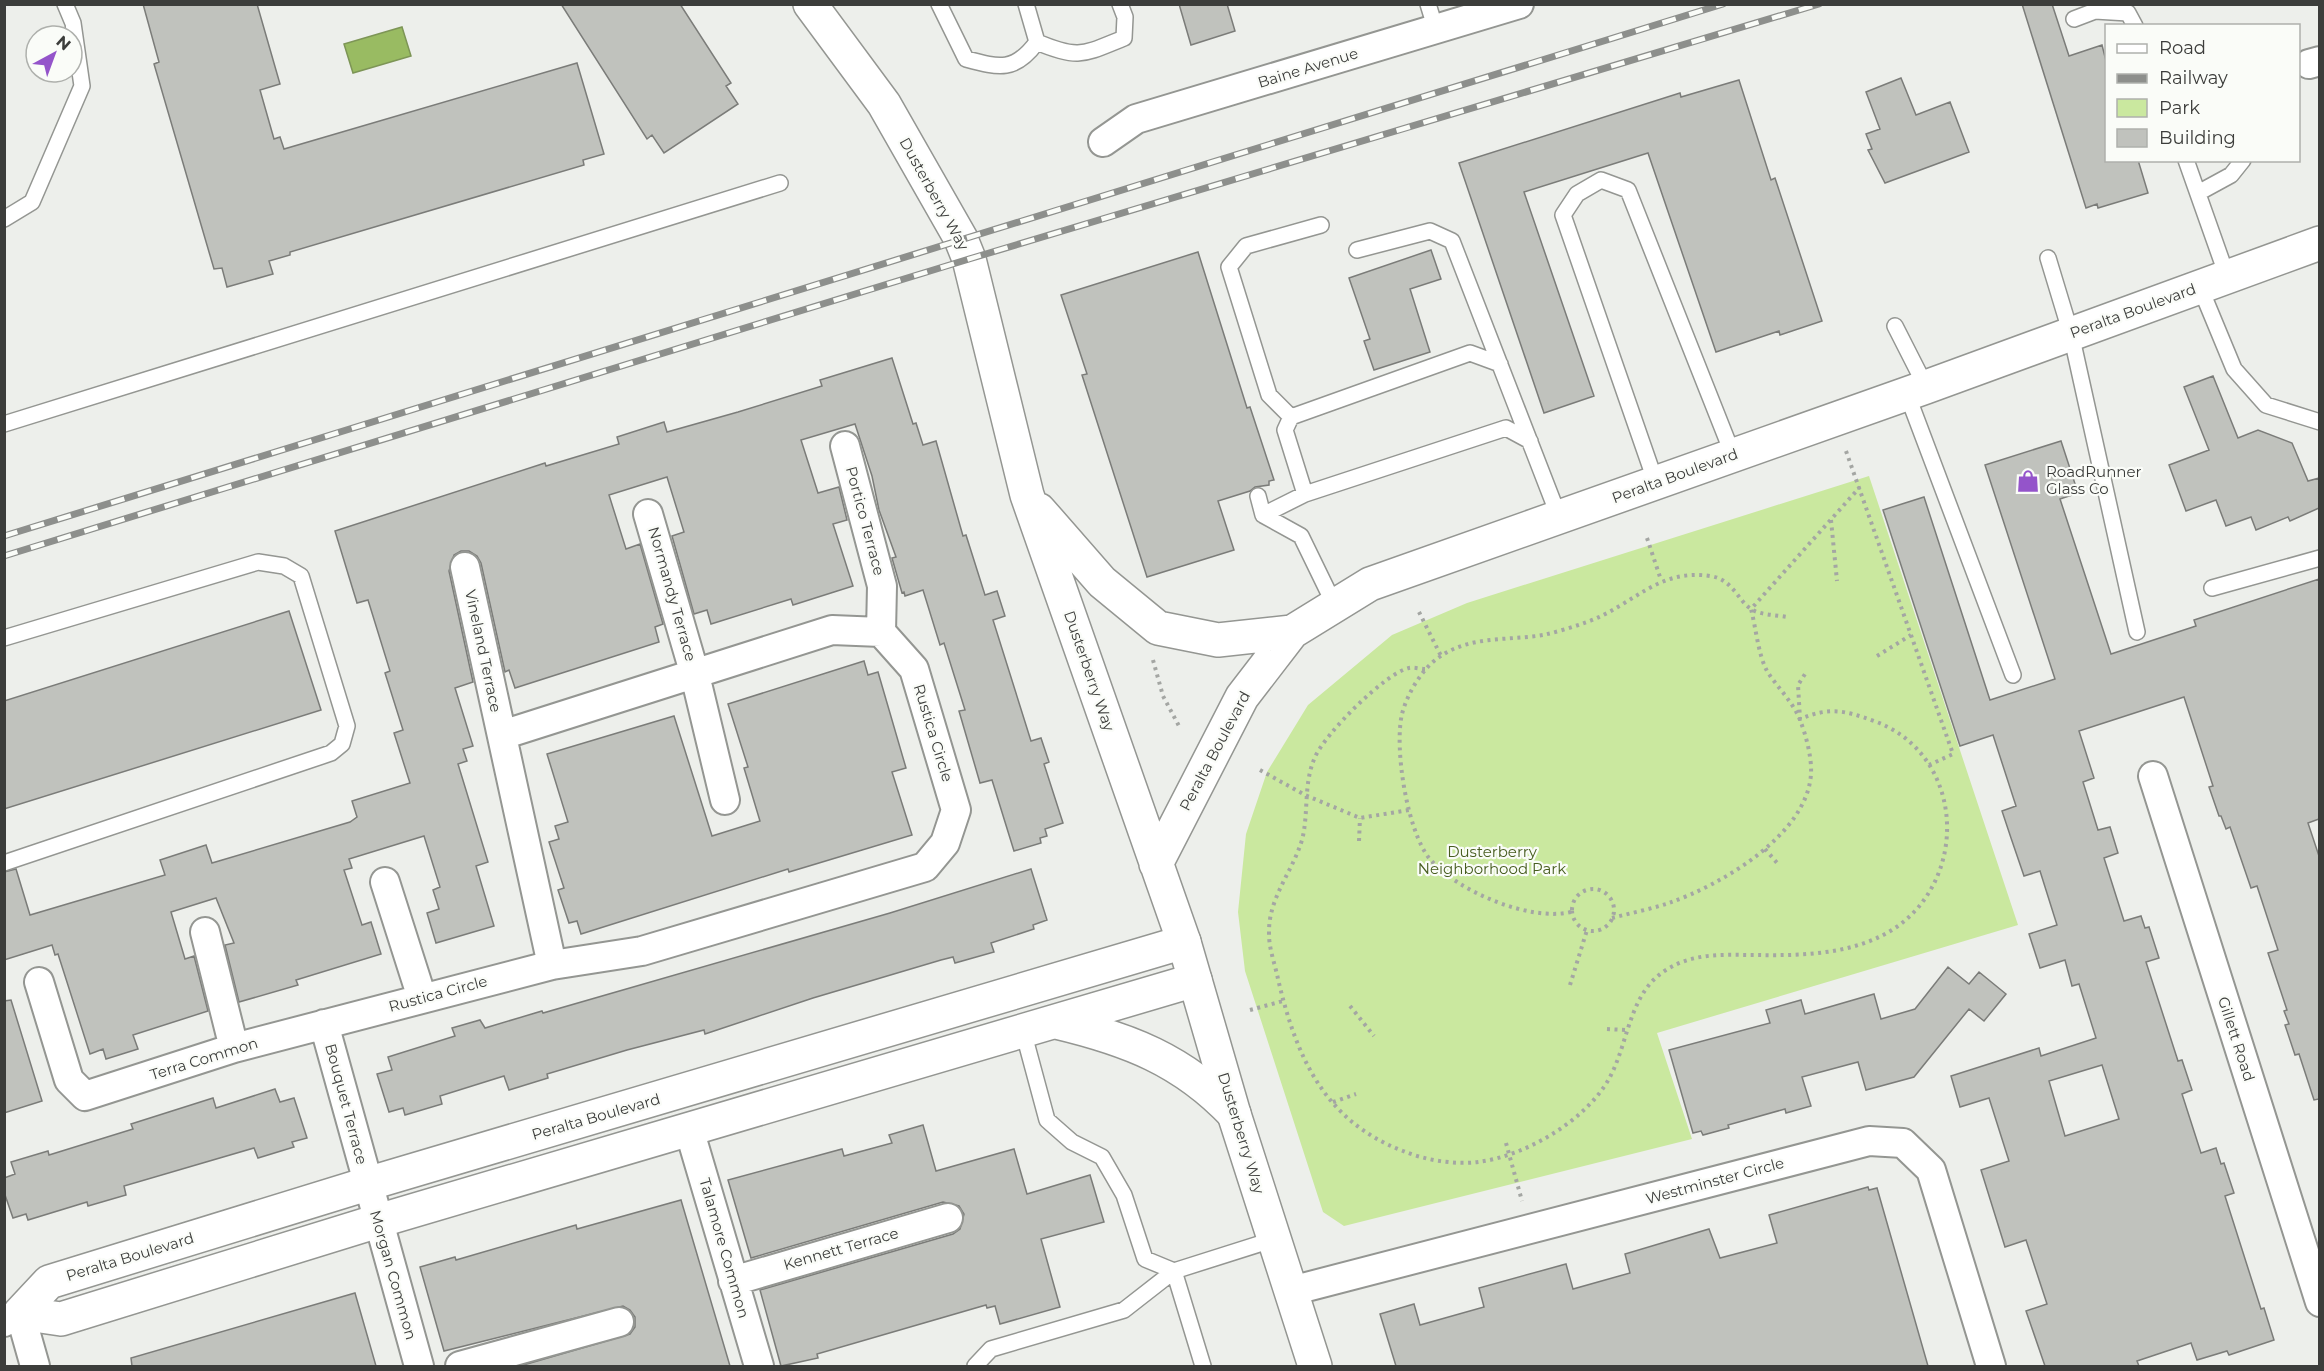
<svg xmlns="http://www.w3.org/2000/svg" width="2324" height="1371" viewBox="0 0 2324 1371" font-family="Montserrat,sans-serif">
	<style>
		.green { fill: #cae89f }
		.water { fill: #99bb62; stroke: #7d9556; stroke-width: 1.5 }
		.building { fill: #c0c2bd; stroke: #7b7c79; stroke-width: 1.5; fill-rule: evenodd }
		.lines { fill: none; stroke-linecap: round; stroke-linejoin: round }
		.service-casing { stroke: #949692; stroke-width: 18 }
		.minor-casing { stroke: #949692; stroke-width: 32 }
		.tertiary-casing { stroke: #949692; stroke-width: 36 }
		.secondary-casing { stroke: #949692; stroke-width: 36 }
		.path { stroke: #a4a6a3; stroke-width: 4; stroke-dasharray: 3 4.5; stroke-linecap: butt }
		.service { stroke: #fff; stroke-width: 15 }
		.minor { stroke: #fff; stroke-width: 28 }
		.tertiary { stroke: #fff; stroke-width: 33 }
		.secondary { stroke: #fff; stroke-width: 33 }
		.rail-casing { stroke: #8d8f8c; stroke-width: 7 }
		.rail { stroke: #fafcf8; stroke-width: 4.5; stroke-dasharray: 14; stroke-linecap: butt }
		.labels { text-anchor: middle; stroke-width: 4.5; stroke-linejoin: round; paint-order: stroke }
		.street-label { font-size: 15px; fill: #3c3d3b; stroke: #fafcf8 }
		.poi-label { font-size: 15px; fill: #3c3d3b; stroke: #fafcf8; text-anchor: start }
		.park-label { font-size: 15px; fill: #475d1f; stroke: #fafcf8 }
	</style>
	<rect width="100%" height="100%" fill="#edefeb"/>
	<path class="green" d="M1869,476L2018,925L1657,1033L1692,1139L1344,1226L1323,1212L1245,971L1238,912L1246,834L1267,772L1308,705L1392,635L1467,603Z"/>
	<path class="water" d="M402,27L411,56L353,73L344,44Z"/>
	<path class="building" d="M143,4H257L280,84L260,90L274,139L280,137L284,149L577,63L604,154L583,160L584,165L290,252V255L269,261L273,274L227,287L222,268L214,269L154,64L159,62Z
		M561,4H680L731,83L726,86L738,104L664,153L652,135L647,139Z
		M1179,4H1227L1235,31L1191,45Z
		M2022,4H2052L2069,56L2102,45L2106,61V160H2138L2148,193L2098,208L2097,204L2086,208Z
		M1901,78L1916,115L1950,102L1969,152L1885,183L1868,150L1872,149L1866,134L1880,129L1866,92Z
		M1739,80L1771,180L1775,178L1822,321L1780,335L1779,331L1716,352L1648,153L1524,192L1594,396L1544,413L1459,163L1680,93L1681,97Z
		M1431,250L1441,279L1410,289L1430,352L1374,370L1364,341L1370,339L1349,278Z
		M1198,252L1247,408L1250,407L1274,480L1269,481V485L1255,487L1250,491L1218,501L1234,550L1147,577L1082,375L1087,374L1061,295Z
		M892,358L913,424L916,423L923,445L936,441L963,536L966,535L985,595L997,591L1005,616L993,620L1031,741L1041,738L1049,762L1044,764L1063,823L1045,829L1047,836L1040,838L1041,843L1014,851L992,780L980,783L959,711L965,710L944,643L940,645L923,590L905,596L904,592L902,593L892,558L896,557L879,510L872,476L855,424L801,440L818,493L839,487L847,520L833,524L853,586L793,605L791,599L711,624L707,610L694,614L672,536L684,532L667,477L609,495L626,549L640,544L663,624L655,627L659,642L515,688L509,670L505,672L481,563L477,556L469,551H461L454,555L449,571L473,682L455,688L473,746L463,749L467,761L458,764L488,862L476,866L494,926L436,943L427,913L439,909L433,890L440,887L424,836L349,859L352,868L344,870L362,925L371,922L381,954L296,980L298,985L239,1002L225,945L234,943L216,898L171,912L185,959L194,956L208,1011L133,1035L138,1049L106,1059L103,1049L90,1054L58,954L55,955L52,945L4,960V872L16,869L30,915L165,875L160,860L206,845L212,863L350,822L357,817L352,801L410,783L394,733L403,730L385,673L390,671L368,600L357,603L335,531L545,463L546,466L619,444L617,437L664,422L667,432L738,412L822,386L820,380Z
		M2213,376L2238,438L2258,430L2292,443L2308,481L2319,478V508L2290,521L2288,517L2256,530L2251,517L2226,526L2216,500L2186,511L2169,465L2209,450L2184,387Z
		M2061,441L2078,493L2060,499L2111,654L2196,626L2194,620L2319,579V819L2308,823L2319,856V1099L2314,1100L2299,1054L2295,1055L2285,1025L2289,1024L2284,1011L2287,1010L2268,953L2278,950L2257,886L2251,888L2230,827L2226,829L2221,816H2219L2209,787L2213,786L2184,697L2079,731L2094,778L2083,782L2098,830L2110,827L2118,853L2104,858L2124,921L2141,916L2145,928L2149,927L2159,958L2146,962L2178,1061L2182,1060L2192,1090L2182,1094L2201,1153L2216,1148L2221,1164L2224,1163L2234,1193L2225,1196L2261,1309L2264,1308L2274,1340L2229,1355L2227,1351L2197,1360L2191,1343L2137,1361L2139,1366H2045L2026,1311L2047,1304L2026,1240L2005,1247L1981,1170L2009,1161L1989,1098L1960,1107L1951,1076L2039,1048L2041,1056L2096,1038L2079,984L2072,986L2065,960L2040,968L2029,934L2057,925L2040,871L2024,876L2011,838L2002,811L2016,806L1993,735L1960,746L1883,510L1924,497L1990,700L2055,679L1985,465ZM2102,1065L2119,1119L2065,1136L2049,1081Z
		M289,611L321,710L4,809V701Z
		M864,661L868,675L878,672L906,768L892,772L912,835L789,872L788,869L581,934L577,921L569,923L558,890L564,888L549,842L559,839L555,826L568,822L547,754L674,716L712,836L760,821L744,768L748,767L728,704Z
		M1031,869L1047,920L1033,925L1034,929L991,943L994,952L955,963L953,957L941,960L813,998L705,1034L704,1030L627,1050L547,1074L548,1078L509,1090L504,1076L440,1096L442,1104L405,1115L403,1108L389,1112L377,1074L392,1070L388,1057L455,1036L452,1028L480,1020L485,1028L542,1011L543,1013L890,913Z
		M1948,967L1969,984L1979,972L2006,994L1984,1021L1969,1009L1914,1077L1866,1090L1858,1062L1802,1077L1811,1106L1786,1113L1785,1109L1728,1125L1729,1128L1703,1135L1701,1131L1693,1133L1669,1050L1770,1023L1766,1010L1801,1000L1805,1014L1874,994L1881,1019L1915,1009Z
		M11,1000L42,1101L4,1113V1001Z
		M275,1089L280,1102L294,1098L307,1138L292,1142L294,1147L258,1158L254,1148L124,1186L126,1195L88,1206L87,1202L28,1220L26,1214L13,1218L4,1192V1178L15,1174L11,1162L48,1151L49,1155L133,1129L131,1124L213,1098L216,1108Z
		M923,1125L936,1171L1014,1149L1027,1194L1090,1175L1104,1222L1041,1239L1060,1307L1000,1324L995,1306L987,1308L986,1305L817,1354L818,1358L781,1366L760,1290L953,1234L960,1229L964,1214L959,1206L943,1202L751,1258L728,1180L842,1149L844,1156L892,1143L889,1135Z
		M1868,1187L1869,1190L1877,1188L1928,1366H1396L1380,1314L1414,1304L1420,1325L1484,1307L1479,1288L1566,1264L1573,1289L1630,1273L1625,1254L1709,1229L1720,1258L1777,1243L1769,1215Z
		M681,1200L730,1366H520L630,1334L635,1327V1317L630,1310L623,1306L444,1351L420,1267L455,1257L456,1260L576,1225L577,1229Z
		M355,1293L376,1366H132L131,1358Z"/>
	<g class="lines">
		<g class="service-casing">
			<path id="service" d="M939,4L966,59C1000,68 1015,72 1037,42L1026,4
				M1428,4L1436,30
				M2074,19L2095,11L2128,13L2135,26
				M1037,42C1079,60 1084,54 1124,38L1125,17L1120,4
				M2186,160L2227,276
				M2198,193L2231,175L2243,160
				M4,219L32,202L82,86L73,23L65,4
				M1321,225L1246,246L1229,267L1269,395L1291,417L1470,353L1500,364
				M1357,250L1430,231L1452,241L1559,517
				M2048,258L2071,334L2137,632
				M2200,287L2234,369L2266,405L2320,422
				M1895,326L1926,387
				M1907,394L2013,675
				M1291,417L1285,430L1305,494
				M4,424L780,183
				M1656,483L1563,215L1577,194L1601,180L1628,190L1733,455
				M1258,496L1263,515L1301,536L1335,606
				M1263,515L1305,494L1506,428L1530,441
				M2212,588L2320,558
				M4,638L258,562L284,566L301,576L347,726L342,744L331,753L4,863
				M1023,1031L1047,1120L1072,1142L1102,1157L1124,1195L1145,1259L1174,1271L1203,1366
				M975,1366L991,1349L1124,1310L1174,1271L1275,1239"/>
		</g>
		<g class="minor-casing">
			<path id="minor" d="M2309,64L2320,61
				M1103,142L1136,119L1519,4
				M845,446L882,586L881,632
				M648,514L695,675L725,800
				M465,567L552,965
				M2153,776L2320,1302
				M385,882L422,998
				M205,932L234,1048
				M39,982L69,1080L85,1096L234,1048L552,965L642,951L925,867L945,843L956,810L914,669L881,632L832,630L502,735
				M324,1024L419,1366
				M689,1129L759,1366
				M733,1281L948,1218
				M1291,1291L1869,1141L1903,1143L1931,1170L1991,1366
				M4,1322L20,1313L35,1366
				M460,1366L619,1322"/>
		</g>
		<g class="tertiary-casing">
			<path id="tertiary" d="M1056,1022C1128,1039 1183,1060 1234,1114
				M20,1313L49,1282L367,1184L1184,942
				M20,1313L61,1319L378,1221L1195,980"/>
		</g>
		<g class="secondary-casing">
			<path id="secondary" d="M810,4L884,104L961,239L969,259L1027,495L1184,942L1234,1114L1315,1366
				M1039,510L1102,582L1158,628L1218,640L1292,632
				M1156,864L1242,697L1292,632L1370,584L1926,387L2320,243"/>
		</g>
		<path class="path" d="M1846,451L1953,754L1929,765
			M1831,520L1837,581
			M1647,538L1661,580
			M1419,612L1441,656
			M1877,656L1911,635
			M1153,660L1163,696L1179,726
			M1425,669C1420,669 1414,667 1409,668C1385,673 1325,734 1315,757C1303,784 1309,813 1302,840C1292,873 1268,898 1269,934C1269,949 1275,964 1278,979C1296,1056 1324,1121 1403,1151C1425,1160 1454,1165 1478,1162C1526,1156 1587,1120 1610,1077C1629,1041 1629,993 1666,970C1694,952 1725,955 1756,955C1810,956 1875,954 1915,911C1970,851 1953,749 1874,721C1844,710 1829,707 1800,719L1798,685L1805,674
			M1260,770L1305,795L1360,818L1409,810
			M1359,841L1360,818
			M1765,849L1778,864
			M1572 910a21 21 0 1 1 42 0a21 21 0 1 1-42 0Z
			M1571,912C1530,922 1456,891 1429,858C1407,830 1394,748 1402,714C1407,694 1422,669 1438,658C1469,635 1508,641 1543,635C1557,632 1573,627 1587,622C1632,606 1658,568 1710,576C1733,579 1738,601 1751,609C1760,615 1776,615 1787,617
			M1612,918C1631,913 1651,909 1669,903C1721,885 1807,835 1811,774C1812,758 1806,735 1800,720C1793,702 1777,687 1767,671C1758,654 1756,628 1751,609L1860,487
			M1570,985L1587,930
			M1350,1006L1374,1036
			M1250,1010L1283,1001
			M1607,1029L1626,1030
			M1333,1102L1356,1094
			M1506,1143L1522,1201"/>
		<use href="#service" class="service"/>
		<use href="#minor" class="minor"/>
		<use href="#tertiary" class="tertiary"/>
		<use href="#secondary" class="secondary"/>
		<g class="rail-casing">
			<path id="rail" d="M4,536L1723,4
				M4,556L969,259L1819,4"/>
		</g>
		<use href="#rail" class="rail"/>
	</g>
	<defs>
		<g id="shop-bare" transform="scale(1.8)"><path d="M-5-2.5h2.3a2.7 3.5 0 0 1 5.4 0H5L5.5 6h-11ZM-1.5-2.5h3a1.5 2.3 0 0 0-3 0Z" fill="#9454ca" stroke="#fafcf8" stroke-width="2.5" paint-order="stroke"/></g>
	</defs>
	<g fill-rule="evenodd">
		<use href="#shop-bare" x="2028" y="481"/>
	</g>
	<g class="labels">
		<g class="street-label">
			<text transform="translate(1308 68) rotate(-17)" y="5">Baine Avenue</text>
			<text transform="translate(934 194) rotate(61)" y="5">Dusterberry Way</text>
			<text transform="translate(2133 311) rotate(-20)" y="5">Peralta Boulevard</text>
			<text transform="translate(1675 476) rotate(-20)" y="5">Peralta Boulevard</text>
			<text transform="translate(865 521) rotate(75)" y="5">Portico Terrace</text>
			<text transform="translate(672 594) rotate(74)" y="5">Normandy Terrace</text>
			<text transform="translate(483 651) rotate(78)" y="5">Vineland Terrace</text>
			<text transform="translate(1089 671) rotate(71)" y="5">Dusterberry Way</text>
			<text transform="translate(933 733) rotate(73)" y="5">Rustica Circle</text>
			<text transform="translate(1215 751) rotate(-62)" y="5">Peralta Boulevard</text>
			<text transform="translate(438 994) rotate(-15)" y="5">Rustica Circle</text>
			<text transform="translate(2236 1039) rotate(72)" y="5">Gillett Road</text>
			<text transform="translate(204 1059) rotate(-17)" y="5">Terra Common</text>
			<text transform="translate(346 1104) rotate(75)" y="5">Bouquet Terrace</text>
			<text transform="translate(596 1117) rotate(-16)" y="5">Peralta Boulevard</text>
			<text transform="translate(1241 1133) rotate(73)" y="5">Dusterberry Way</text>
			<text transform="translate(1715 1181) rotate(-15)" y="5">Westminster Circle</text>
			<text transform="translate(724 1248) rotate(74)" y="5">Talamore Common</text>
			<text transform="translate(841 1249) rotate(-16)" y="5">Kennett Terrace</text>
			<text transform="translate(130 1257) rotate(-17)" y="5">Peralta Boulevard</text>
			<text transform="translate(393 1275) rotate(74)" y="5">Morgan Common</text>
		</g>
		<g class="poi-label">
			<text x="2046" y="477">RoadRunner<tspan x="2046" dy="17">Glass Co</tspan></text>
		</g>
		<g class="park-label">
			<text x="1492" y="857">Dusterberry<tspan x="1492" dy="17">Neighborhood Park</tspan></text>
		</g>
	</g>
	<rect width="2324" height="1371" fill="none" stroke="#3c3d3b" stroke-width="12"/>
	<rect x="2105" y="24" width="195" height="138" fill="#fafcf8" stroke="#aeb0ac" stroke-width="1.5"/>
	<rect x="2117" y="44" width="30" height="9" fill="#ffffff" stroke="#aeb0ac" stroke-width="1.5"/>
	<text x="2159" y="54" font-size="18" fill="#3c3d3b">Road</text>
	<rect x="2117" y="74" width="30" height="9" fill="#8d8f8c" stroke="#aeb0ac" stroke-width="1.5"/>
	<text x="2159" y="84" font-size="18" fill="#3c3d3b">Railway</text>
	<rect x="2117" y="99" width="30" height="18" fill="#cae89f" stroke="#aeb0ac" stroke-width="1.5"/>
	<text x="2159" y="114" font-size="18" fill="#3c3d3b">Park</text>
	<rect x="2117" y="129" width="30" height="18" fill="#c0c2bd" stroke="#aeb0ac" stroke-width="1.5"/>
	<text x="2159" y="144" font-size="18" fill="#3c3d3b">Building</text>
	<g transform="translate(54 54) rotate(41)"><circle r="28" fill="#fafcf8" stroke="#aeb0ac" stroke-width="1.5"/>
	<path d="M0-4.5L10 22L0 15L-10 22Z" fill="#9454ca"/>
	<text y="-9" font-size="16" font-weight="bold" text-anchor="middle" fill="#3c3d3b">N</text>
	</g>
</svg>
